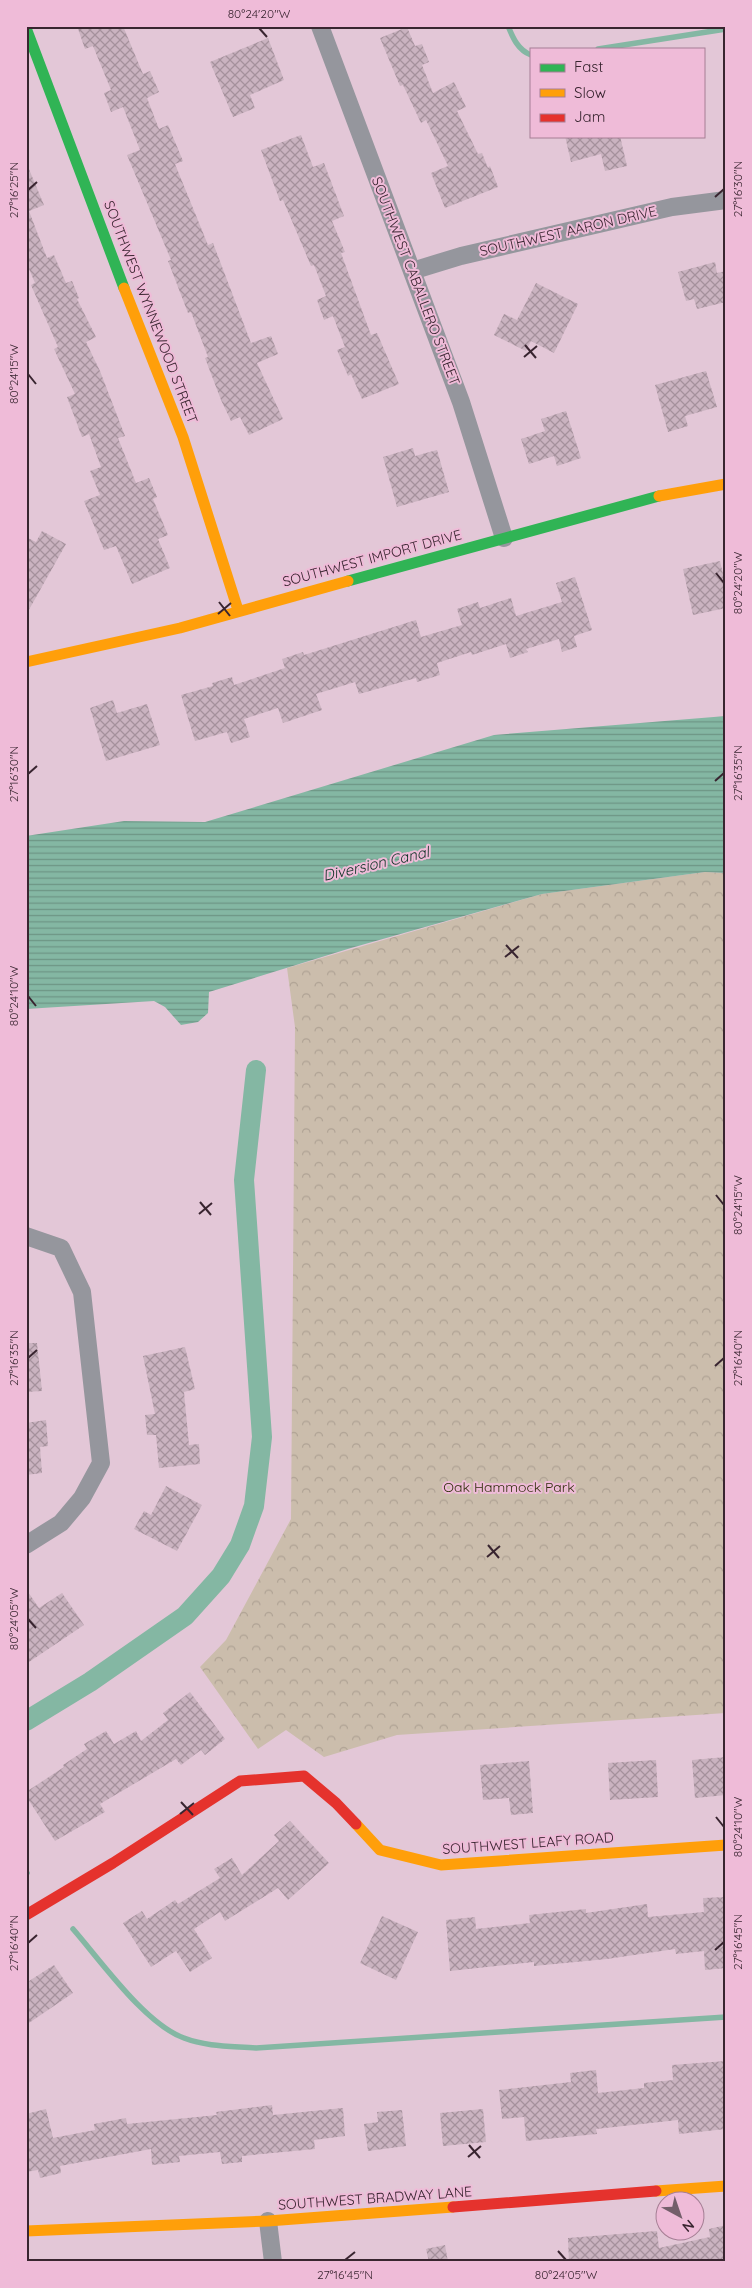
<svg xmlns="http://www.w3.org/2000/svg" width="752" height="2288" viewBox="0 0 752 2288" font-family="Quicksand,sans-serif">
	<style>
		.park { fill: url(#park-crowns) }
		.water { fill: url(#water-rules) }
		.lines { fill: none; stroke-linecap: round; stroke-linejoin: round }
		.stream { stroke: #84b7a3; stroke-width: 5.5 }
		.canal { stroke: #84b7a3; stroke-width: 20 }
		.building { fill: url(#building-cross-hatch) }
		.street { stroke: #95969d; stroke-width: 18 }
		.fast { stroke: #30b455; stroke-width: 11 }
		.slow { stroke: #ff9f0a; stroke-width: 11 }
		.jam { stroke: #e5322d; stroke-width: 11 }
		.ticks { fill: none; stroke: #392530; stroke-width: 2 }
		.labels { text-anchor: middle; stroke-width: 4; stroke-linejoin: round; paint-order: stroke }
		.street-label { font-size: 14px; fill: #392530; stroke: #efbbd8 }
		.park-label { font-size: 14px; fill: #312f0c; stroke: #efbbd8 }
		.water-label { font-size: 15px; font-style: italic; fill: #0a3123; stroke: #efbbd8 }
		.neatline { fill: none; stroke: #392530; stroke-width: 2 }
		.ticks-label { font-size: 12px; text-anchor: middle; fill: #392530 }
	</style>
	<defs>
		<pattern id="park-crowns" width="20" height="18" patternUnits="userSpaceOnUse" patternTransform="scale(1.25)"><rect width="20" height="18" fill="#cbbdac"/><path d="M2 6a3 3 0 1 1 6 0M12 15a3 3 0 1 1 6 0" fill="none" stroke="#afa294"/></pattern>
		<pattern id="water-rules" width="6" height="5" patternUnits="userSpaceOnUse" patternTransform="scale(1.25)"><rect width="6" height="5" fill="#84b7a3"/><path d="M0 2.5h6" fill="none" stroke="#6d9585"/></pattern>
		<pattern id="building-cross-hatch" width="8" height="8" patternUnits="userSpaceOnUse" patternTransform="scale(1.25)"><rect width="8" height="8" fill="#cab3c0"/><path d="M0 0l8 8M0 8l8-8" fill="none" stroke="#a5919c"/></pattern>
	</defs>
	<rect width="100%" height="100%" fill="#e3c7d7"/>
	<path class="park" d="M705,872L726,873V1713L397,1735L324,1757L286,1730L258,1749L200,1667L226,1640L291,1519L295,1027L287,968L542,894Z"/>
	<path class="water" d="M726,716V873L705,872L542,894L351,948L209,992L208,1013L198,1022L181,1025L165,1007L154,1001L26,1009V836L124,821L205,822L494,735Z"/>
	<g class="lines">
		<path class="stream" d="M508,26C513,38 518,50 531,55
			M598,49L726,29
			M26,1872L27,1873
			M73,1929C101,1961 145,2024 184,2038C207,2047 233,2046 256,2048L726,2017"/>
		<path class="canal" d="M26,1721L90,1682L185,1616L221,1576L240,1545L254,1506L262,1437L244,1180L256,1070"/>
	</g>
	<path class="building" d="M77,26H123L143,74L150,71L159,92L147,98L159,129L168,125L183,161L175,164L208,245L213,243L251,343L271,336L278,354L257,363L283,419L249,435L240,417L231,421L221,400L205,358L208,357L191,312L188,313L168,261L171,260L127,155L140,150L123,107L111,112L104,93L111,90L93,46L85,49Z
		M407,27L415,46L422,44L429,62L422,65L433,93L454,82L466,107L457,111L478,154L482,153L488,168L490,166L498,187L445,208L431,173L448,166L426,120L421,123L403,85L400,86L380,38Z
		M268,38L284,80L250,95L255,108L233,117L210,62Z
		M301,135L313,167L324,163L344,216L332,221L345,252L341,253L371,335L377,333L399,384L362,399L351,374L348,376L337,350L345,347L333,316L324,320L317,300L326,296L314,265L311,266L283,200L280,201L261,150Z
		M565,136H620L627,166L605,171L601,154L571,162Z
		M26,162L44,205L29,211L47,258L54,255L66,283L72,281L79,298L77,299L96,337L86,342L100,371L125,436L118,438L136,483L149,478L157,497L153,499L168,535L158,539L170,568L132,584L116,546L104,550L84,501L100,495L90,471L101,467L89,434L82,437L67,397L75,394L54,349L58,347L31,285L35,283L26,262Z
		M715,262L717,273L726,271V302L697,309L694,299L686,301L678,272Z
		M536,283L578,304L554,353L531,341L526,351L494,335L504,314L517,320Z
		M706,371L717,407L685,416L688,426L668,432L655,385Z
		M566,411L581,458L557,466L554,456L529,464L521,439L545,431L541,419Z
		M413,448L415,456L437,450L449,492L397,507L383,457Z
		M42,531L66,544L26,615V537L36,542Z
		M720,561L726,587V608L693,615L683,569Z
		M575,577L592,630L574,636L577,647L562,652L559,639L526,649L528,652L510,658L506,644L472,655L471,652L437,663L440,675L417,682L416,678L359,694L355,682L316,694L322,710L283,723L278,708L244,719L250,737L231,743L227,732L195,741L181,695L213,686L212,683L232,677L234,685L285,668L282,659L303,652L304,655L416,620L421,637L462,625L457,609L478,602L480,608L511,598L516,616L562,602L556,583Z
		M113,700L117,713L147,704L160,745L106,761L90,708Z
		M26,1343H37L42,1391L26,1392Z
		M185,1347L195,1389L184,1392L189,1445L199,1444L200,1464L159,1468L156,1435H147L145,1415L155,1414L143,1356Z
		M46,1420L48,1446L40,1447L42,1473L26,1475V1423Z
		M166,1486L202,1505L177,1551L134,1529L144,1511L151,1515Z
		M26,1589L39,1608L62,1593L84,1625L26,1664Z
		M190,1692L225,1739L205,1755L201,1750L181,1765L176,1759L100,1804L105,1812L55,1841L26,1796V1792L64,1767L63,1765L87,1749L84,1744L106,1731L114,1744L136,1731L141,1741L168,1720L163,1713Z
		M726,1757V1795L695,1798L692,1760Z
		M656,1760L658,1797L610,1800L608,1763Z
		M529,1761L533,1813L511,1815L509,1798L483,1800L480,1765Z
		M290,1821L329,1863L288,1900L278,1888L225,1921L220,1912L194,1929L212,1958L190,1972L176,1951L151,1967L123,1923L142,1911L147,1919L175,1900L178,1904L220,1878L214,1869L232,1858L242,1875L279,1841L274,1835Z
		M726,1897V1968L705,1970L704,1951L676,1954L675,1949L607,1959L534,1966V1962L450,1971L446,1920L475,1917L476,1929L530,1923L529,1915L586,1909V1913L647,1904L648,1917L704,1912L703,1898Z
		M382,1916L418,1932L396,1980L360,1963Z
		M54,1965L73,1993L26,2025V1983Z
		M726,2061V2129L679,2134L678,2120L596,2129L597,2134L526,2141L524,2117L502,2119L499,2090L571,2082L570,2073L596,2070L598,2093L644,2088V2083L673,2080L672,2065Z
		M272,2105L273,2115L343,2108L345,2136L314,2140L315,2149L242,2156V2162L222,2164L220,2152L179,2156L180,2162L152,2165L151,2149L60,2166L61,2173L40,2178L38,2170L26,2172V2114L46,2109L53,2138L95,2130L94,2124L126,2118L127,2124L217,2115L216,2112Z
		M483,2109L486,2142L443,2146L440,2113Z
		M402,2110L406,2146L368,2151L364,2124L378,2122L377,2112Z
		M726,2225V2262H569L568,2238L657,2231L659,2248L710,2237L709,2229Z
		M445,2245L448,2262H429L426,2249Z"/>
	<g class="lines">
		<path class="street" d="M320,26L461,402L504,538
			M412,271L461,256L672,207L726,200
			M26,1236L61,1248L82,1292L101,1463L82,1498L61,1523L26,1545
			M268,2221L273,2262"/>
		<path class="fast" d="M26,28L124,288
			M348,581L659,496"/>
		<path class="slow" d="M124,288L183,437L238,610
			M659,496L726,484
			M26,662L180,628L348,581
			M356,1824L380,1850L441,1865L726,1845
			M656,2191L726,2186
			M26,2231L268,2221L453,2207"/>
		<path class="jam" d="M26,1915L113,1863L240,1781L304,1776L336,1803L356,1824
			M453,2207L656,2191"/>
	</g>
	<path class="ticks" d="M259,28L267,37M28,190L37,182M715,197L724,189M525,345L536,358M524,357L537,346M28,374L36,384M716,573L724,583M219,602L230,616M218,614L231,603M28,774L37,766M715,781L724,773M506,945L518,958M505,957L519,946M28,996L36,1006M716,1195L724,1205M200,1202L211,1215M199,1214L212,1203M28,1358L37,1350M715,1366L724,1358M488,1545L499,1558M487,1557L500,1546M28,1619L36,1628M181,1802L193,1815M180,1814L194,1803M716,1817L724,1827M28,1943L37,1935M715,1950L724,1942M469,2145L480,2158M468,2157L481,2146M558,2251L566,2260M345,2260L355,2252"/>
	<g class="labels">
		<g class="street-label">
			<text transform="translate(568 231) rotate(-13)" y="5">SOUTHWEST AARON DRIVE</text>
			<text transform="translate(416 281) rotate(69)" y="5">SOUTHWEST CABALLERO STREET</text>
			<text transform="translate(151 312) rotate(69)" y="5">SOUTHWEST WYNNEWOOD STREET</text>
			<text transform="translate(372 558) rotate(-15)" y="5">SOUTHWEST IMPORT DRIVE</text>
			<text transform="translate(528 1843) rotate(-4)" y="5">SOUTHWEST LEAFY ROAD</text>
			<text transform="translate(375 2198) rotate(-4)" y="5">SOUTHWEST BRADWAY LANE</text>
		</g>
		<g class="park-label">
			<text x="509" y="1492">Oak Hammock Park</text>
		</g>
		<g class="water-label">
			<text transform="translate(376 864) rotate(-13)" y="5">Diversion Canal</text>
		</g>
	</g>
	<rect width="752" height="2288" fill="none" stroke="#efbbd8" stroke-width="55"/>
	<rect x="530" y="48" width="175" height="90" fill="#efbbd8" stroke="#a67f95"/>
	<rect x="540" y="64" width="25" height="8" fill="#30b455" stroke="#a67f95"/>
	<text x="574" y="72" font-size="15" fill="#392530">Fast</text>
	<rect x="540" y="89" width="25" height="8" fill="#ff9f0a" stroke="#a67f95"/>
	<text x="574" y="98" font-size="15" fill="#392530">Slow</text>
	<rect x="540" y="114" width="25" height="8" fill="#e5322d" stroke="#a67f95"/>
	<text x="574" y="122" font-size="15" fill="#392530">Jam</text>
	<g transform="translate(680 2216) rotate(140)"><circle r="24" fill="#efbbd8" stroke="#a67f95"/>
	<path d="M0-4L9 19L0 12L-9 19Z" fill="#745e6a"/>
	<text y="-8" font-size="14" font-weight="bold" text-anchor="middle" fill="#392530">N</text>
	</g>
	<rect x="28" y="28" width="696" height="2232" class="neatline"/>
	<g class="ticks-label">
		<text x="259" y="18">80°24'20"W</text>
		<text transform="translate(738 189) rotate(-90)" y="4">27°16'30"N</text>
		<text transform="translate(14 190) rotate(-90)" y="4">27°16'25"N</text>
		<text transform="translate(14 374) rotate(-90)" y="4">80°24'15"W</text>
		<text transform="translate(738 583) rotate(-90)" y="4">80°24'20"W</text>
		<text transform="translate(738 773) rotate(-90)" y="4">27°16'35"N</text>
		<text transform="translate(14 774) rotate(-90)" y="4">27°16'30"N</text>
		<text transform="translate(14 996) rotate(-90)" y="4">80°24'10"W</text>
		<text transform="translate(738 1205) rotate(-90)" y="4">80°24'15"W</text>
		<text transform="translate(738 1358) rotate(-90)" y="4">27°16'40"N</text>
		<text transform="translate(14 1358) rotate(-90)" y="4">27°16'35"N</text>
		<text transform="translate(14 1619) rotate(-90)" y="4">80°24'05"W</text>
		<text transform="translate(738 1827) rotate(-90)" y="4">80°24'10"W</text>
		<text transform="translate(738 1942) rotate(-90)" y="4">27°16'45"N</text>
		<text transform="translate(14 1943) rotate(-90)" y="4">27°16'40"N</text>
		<text x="345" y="2279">27°16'45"N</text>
		<text x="566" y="2279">80°24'05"W</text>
	</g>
</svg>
